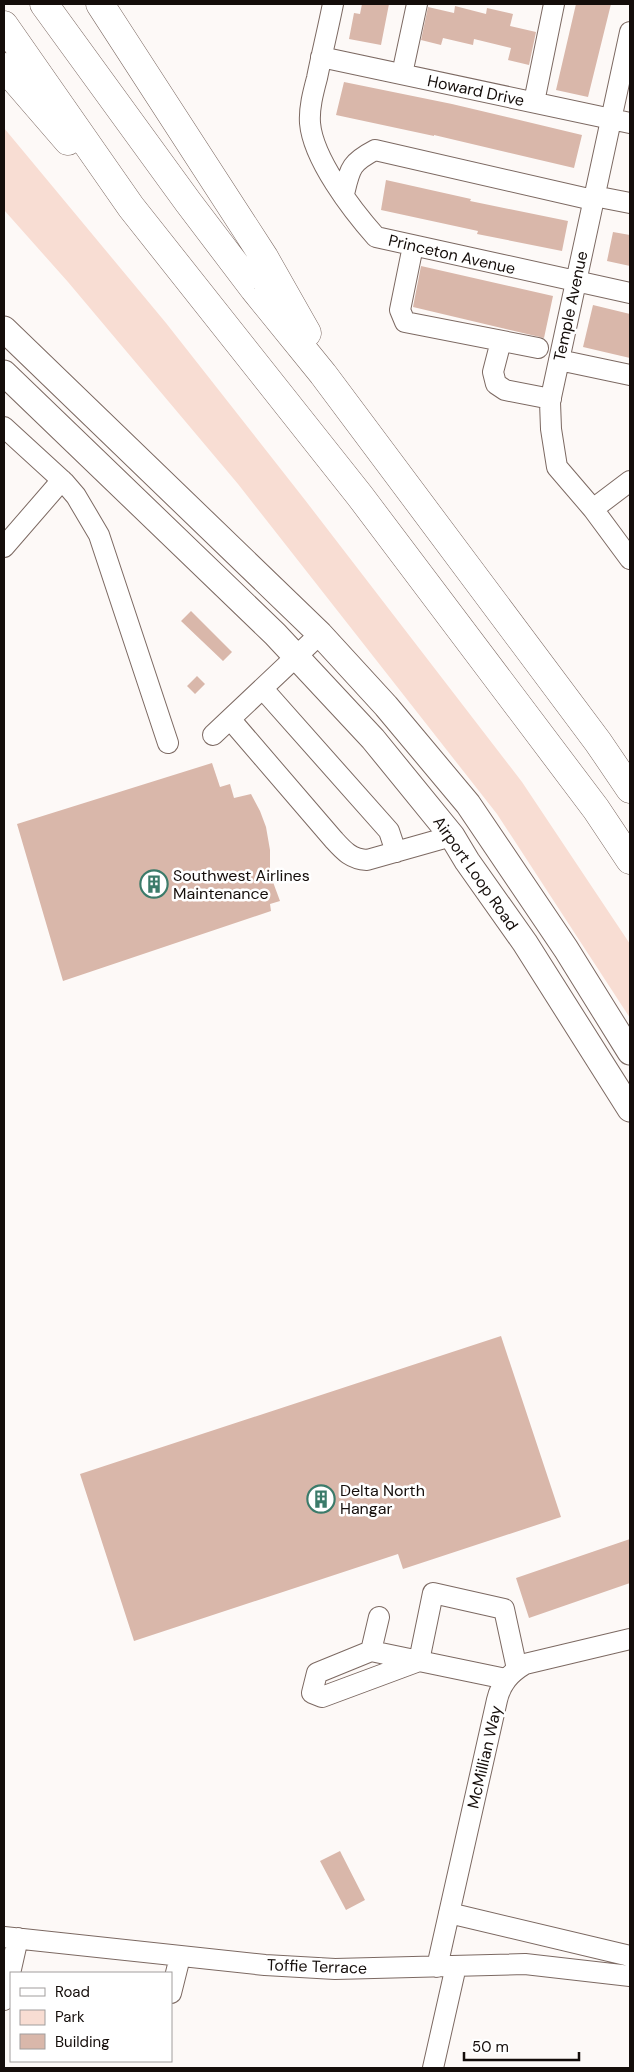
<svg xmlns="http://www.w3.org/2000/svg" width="634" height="2072" viewBox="0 0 634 2072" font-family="'DM Sans',sans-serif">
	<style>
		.green { fill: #f8ddd3 }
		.building { fill: #d9b7aa }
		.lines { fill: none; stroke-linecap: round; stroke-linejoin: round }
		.minor-casing { stroke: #7c6962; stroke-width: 22 }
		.major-casing { stroke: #7c6962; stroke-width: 27 }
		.highway-casing { stroke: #7c6962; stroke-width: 29 }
		.minor { stroke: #fff; stroke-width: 20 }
		.major { stroke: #fff; stroke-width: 25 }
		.highway { stroke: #fff; stroke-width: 28 }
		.labels { text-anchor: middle; stroke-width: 5; stroke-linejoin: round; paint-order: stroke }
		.street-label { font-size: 16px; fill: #140d0a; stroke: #fff }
		.poi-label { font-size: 16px; fill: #140d0a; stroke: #fff; text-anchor: start }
	</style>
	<rect width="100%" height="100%" fill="#fdf9f7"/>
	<path class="green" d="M4,128L166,323L305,500L522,782L630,944V1018L497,814L238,484L68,282L4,210Z"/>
	<path class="building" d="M362,4H389L381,45L349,39L354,13L360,14Z
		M576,4H611L588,97L556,90Z
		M455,6L486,14L487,8L513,14L510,26L536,32L529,65L508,60L511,48L474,39L473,45L443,38L441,45L421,40L428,7L454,13Z
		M344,82L452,104L582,135L574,168L434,135V136L336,115Z
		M386,180L471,199L470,201L568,221L562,251L477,234L478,231L381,210Z
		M613,232L630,235V266L607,261Z
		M421,266L553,296L544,338L413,307Z
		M593,305L630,314V358L583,347Z
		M191,611L232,652L223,661L181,621Z
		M197,676L205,684L195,694L187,686Z
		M212,763L220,787L230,784L234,798L251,794L260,811L266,827L270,850V874L280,901L270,904L271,911L63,981L17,824Z
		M501,1336L561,1517L403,1569L398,1554L134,1641L80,1474Z
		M630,1539V1583L529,1618L516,1578Z
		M340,1851L365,1900L346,1910L320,1861Z"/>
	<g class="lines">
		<g class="minor-casing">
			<path id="minor" d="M333,4C328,29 322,53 317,78C313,93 309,108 310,123C313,159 352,210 376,237L630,293
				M630,32L550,402L551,429L557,467L593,509L630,559
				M321,57L630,123
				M402,74L417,4
				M534,102L554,4
				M344,194C350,169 350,163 375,150L593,200
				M594,196L630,203
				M413,246L400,310L405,322L538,348
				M501,341L493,372L496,384L505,390L551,399
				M559,360L630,375
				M4,427L64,482L76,496L99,535L168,743
				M593,509L630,481
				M4,547L62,480
				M263,689L389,831L396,852
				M230,719L334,840C344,851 351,859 367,860L452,836
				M213,735L320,634
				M379,1617L371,1651L506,1679
				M371,1651L317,1673L312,1693L322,1697L419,1661
				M419,1661L433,1593L504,1609L517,1669
				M449,1913L630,1956
				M4,1937L265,1965L335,1969L525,1964L630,1976
				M437,1967L497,1700C501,1683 510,1673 525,1664L630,1639
				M171,1993L180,1957
				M4,2000L18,1938
				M433,2068L456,1966"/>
		</g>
		<g class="major-casing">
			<path id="major" d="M4,329L320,634L386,706L468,804L566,949L630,1052
				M4,373L275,634L373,739L452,836L467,861L525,943L630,1109"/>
		</g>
		<g class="highway-casing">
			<path id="highway" d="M44,4L188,202L254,289L323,374L598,742L630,789
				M100,4L264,257L307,333
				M4,25L131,207L360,496L596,809L630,860
				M4,67L68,141"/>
		</g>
		<use href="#minor" class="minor"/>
		<use href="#major" class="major"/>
		<use href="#highway" class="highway"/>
	</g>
	<defs>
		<g id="building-ring" transform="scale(1.4375)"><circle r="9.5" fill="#fff" stroke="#3b7b6a" stroke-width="1.5"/><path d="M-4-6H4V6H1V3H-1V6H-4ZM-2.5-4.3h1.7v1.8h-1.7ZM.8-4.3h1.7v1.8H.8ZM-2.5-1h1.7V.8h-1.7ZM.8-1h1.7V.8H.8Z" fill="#3b7b6a"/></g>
	</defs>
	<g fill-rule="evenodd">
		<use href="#building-ring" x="154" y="884"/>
		<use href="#building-ring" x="321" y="1499"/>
	</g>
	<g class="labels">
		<g class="street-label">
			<text transform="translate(476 90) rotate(12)" y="6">Howard Drive</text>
			<text transform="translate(452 254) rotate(13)" y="6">Princeton Avenue</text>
			<text transform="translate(570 306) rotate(-78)" y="6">Temple Avenue</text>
			<text transform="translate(476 873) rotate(55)" y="6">Airport Loop Road</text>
			<text transform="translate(484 1757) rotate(-77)" y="6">McMillian Way</text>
			<text transform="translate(317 1966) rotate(2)" y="6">Toffie Terrace</text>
		</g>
		<g class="poi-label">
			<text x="173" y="881">Southwest Airlines<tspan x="173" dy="18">Maintenance</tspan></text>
			<text x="340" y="1496">Delta North<tspan x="340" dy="18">Hangar</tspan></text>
		</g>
	</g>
	<rect width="634" height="2072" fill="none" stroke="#140d0a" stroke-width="10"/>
	<rect x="10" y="1972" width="162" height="90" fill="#ffffff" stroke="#a19e9d"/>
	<rect x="20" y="1988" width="25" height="8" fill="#ffffff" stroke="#a19e9d"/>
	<text x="55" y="1997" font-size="15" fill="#140d0a">Road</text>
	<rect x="20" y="2010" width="25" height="15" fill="#f8ddd3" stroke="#a19e9d"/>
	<text x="55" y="2022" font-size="15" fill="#140d0a">Park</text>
	<rect x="20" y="2034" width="25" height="15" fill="#d9b7aa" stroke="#a19e9d"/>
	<text x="55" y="2047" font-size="15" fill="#140d0a">Building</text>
	<path d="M464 2052v8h115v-8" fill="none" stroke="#140d0a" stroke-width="2.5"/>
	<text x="472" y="2052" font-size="15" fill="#140d0a" stroke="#ffffff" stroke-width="4" paint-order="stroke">50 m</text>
</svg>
